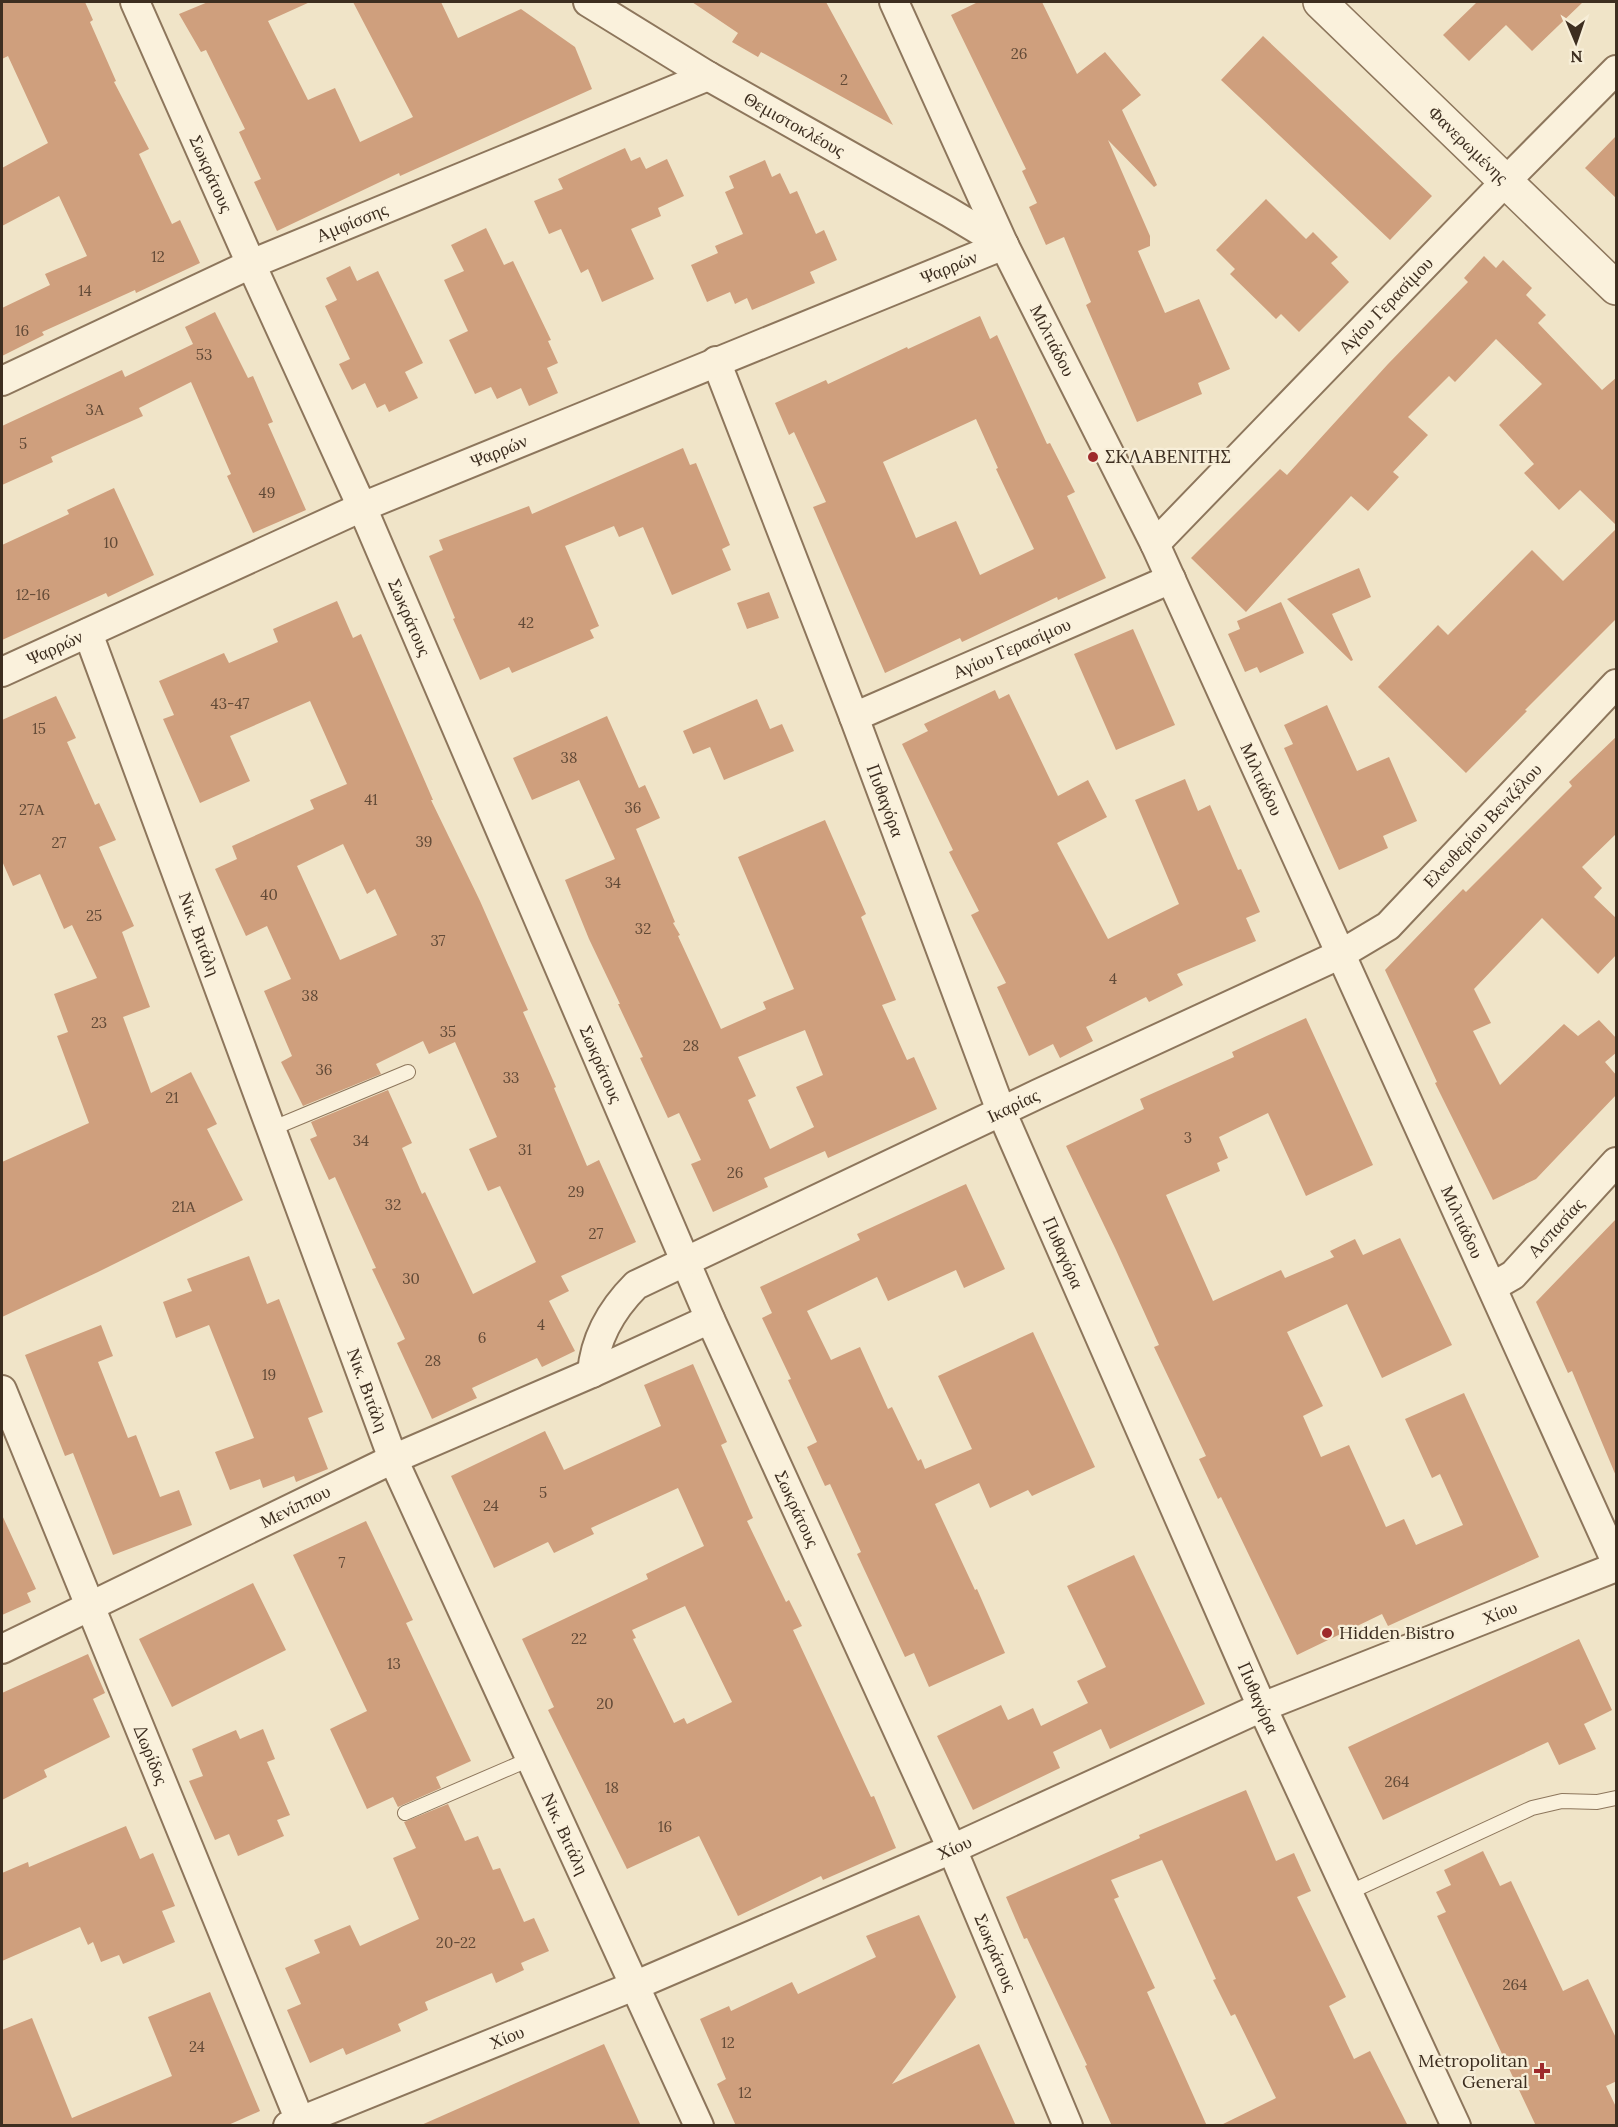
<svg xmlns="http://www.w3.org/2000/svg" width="1618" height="2127" viewBox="0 0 1618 2127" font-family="Lora,serif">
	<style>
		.building { fill: #cf9f7d; fill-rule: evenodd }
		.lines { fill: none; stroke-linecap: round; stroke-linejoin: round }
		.service-casing { stroke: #8d765c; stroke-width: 16 }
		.minor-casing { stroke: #8d765c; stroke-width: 32 }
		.tertiary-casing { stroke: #8d765c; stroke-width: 36 }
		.service { stroke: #faf1dc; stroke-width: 14 }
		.minor { stroke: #faf1dc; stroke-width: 28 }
		.tertiary { stroke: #faf1dc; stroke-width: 33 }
		.poi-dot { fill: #9e2a2b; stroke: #f7eed8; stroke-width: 2 }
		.labels { text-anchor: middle; stroke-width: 4.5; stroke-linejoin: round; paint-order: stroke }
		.number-label { font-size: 15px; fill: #624a37 }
		.street-label { font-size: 18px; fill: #3d2e20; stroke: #f7eed8 }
		.poi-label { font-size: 18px; fill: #3d2e20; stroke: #f7eed8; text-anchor: start }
	</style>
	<rect width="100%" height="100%" fill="#f0e4c8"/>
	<path class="building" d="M2,2H85L93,20L90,22L116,81L114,82L149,149L139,154L172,224L180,220L200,263L136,293L135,290L42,332L44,335L2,356V308L50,285L45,274L87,256L59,196L2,226V168L48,143L8,56L2,59Z
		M208,2H310L268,21L308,100L335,88L360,142L413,117L353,2H441L458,38L521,9L575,47L592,89L400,176L399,173L277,231L254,182L261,179L239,132L245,129L206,50L201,52L179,14Z
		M692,2H826L893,125L761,52L758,57L732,42L738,33Z
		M978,2H1042L1077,74L1105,52L1141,95L1122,110L1157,185L1154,187L1108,140L1150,236V246L1138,251L1165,313L1199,299L1230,369L1198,383L1202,394L1137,422L1086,305L1091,302L1064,237L1046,245L1029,207L1037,203L1022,171L1026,169L951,15Z
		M1477,2H1583L1532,51L1506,25L1469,61L1443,35Z
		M1263,36L1432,196L1390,240L1221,80Z
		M1617,135V199L1585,168Z
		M625,148L631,161L640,157L646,169L667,159L684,196L658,208L661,216L631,229L654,279L602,302L588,269L581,273L561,229L549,234L534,201L563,189L558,179Z
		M765,160L772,177L780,173L790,194L797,191L816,234L824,230L837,260L810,272L815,283L752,310L747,298L735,304L730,292L707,302L691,265L718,253L715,246L743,234L725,192L734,188L729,176Z
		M1266,199L1306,239L1313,232L1338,257L1331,263L1349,282L1299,332L1281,314L1276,319L1230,274L1235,269L1216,250Z
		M486,228L504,265L513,261L551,340L548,341L558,363L547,368L558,393L529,406L521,388L497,399L491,387L475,394L449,340L468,331L444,280L464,271L451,245Z
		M1484,256L1496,268L1503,260L1532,288L1526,295L1546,315L1538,323L1602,390L1617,377V526L1580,490L1559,510L1524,473L1534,464L1499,425L1542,384L1496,339L1455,382L1449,376L1408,417L1428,435L1393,472L1399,477L1368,511L1351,496L1246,612L1191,558L1280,469L1287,475L1388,364L1468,282L1464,278Z
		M350,266L357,281L378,271L423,363L405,372L418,398L389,412L385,404L377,408L365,383L352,390L339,364L350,359L325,306L337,300L326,278Z
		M215,312L248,378L253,376L273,422L268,424L306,510L253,533L227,476L231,474L191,382L139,408L143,416L51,457L53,462L2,485V426L122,370L125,377L193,344L185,327Z
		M980,316L990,339L997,335L1047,444L1050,443L1075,492L1067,496L1106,578L1058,600L1057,597L962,642L960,638L885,673L813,507L826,502L794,432L789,435L775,403L826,380L828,384L907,347L908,349ZM976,419L998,468L996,469L1034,549L980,575L956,521L916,538L883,462Z
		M683,448L690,465L696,463L730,545L722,549L731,570L672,595L643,527L619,537L614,526L565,546L599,626L590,630L594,638L512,673L509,667L480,680L453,619L455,618L429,556L443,550L439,540L529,506L532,514Z
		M114,488L154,575L108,597L106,593L2,640V545L69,514L67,510Z
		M1617,528V618L1525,710L1527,711L1466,773L1378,687L1438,625L1448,635L1532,550L1563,581Z
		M1359,568L1371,597L1332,614L1353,660L1351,661L1287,599Z
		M769,592L779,618L747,629L737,603Z
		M337,601L353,638L361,634L433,800H431L480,901L528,1010L523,1012L556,1087L554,1088L587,1166L599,1160L636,1242L561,1276L569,1291L549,1301L575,1351L542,1367L537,1358L472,1388L477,1398L432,1419L397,1343L405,1339L372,1269L376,1268L335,1177L329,1180L310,1139L317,1136L311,1122L388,1090L412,1143L402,1148L422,1194L425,1192L473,1294L536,1262L500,1186L488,1191L469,1149L497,1137L455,1042L429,1054L423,1041L376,1064L381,1074L303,1106L281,1062L292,1056L264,991L291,979L267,926L246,936L215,869L237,859L232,846L314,809L310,800L347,784L310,701L230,736L250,781L200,803L163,719L174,715L159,681L224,653L229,663L278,642L273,629ZM343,844L367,894L375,889L397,935L340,960L297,866Z
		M1281,602L1304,653L1260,673L1257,667L1245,672L1228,634L1240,629L1237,621Z
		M1133,629L1175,725L1116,750L1074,654Z
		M995,690L999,699L1009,694L1058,796L1088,780L1107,817L1057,843L1108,939L1179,904L1135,800L1185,779L1198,811L1210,805L1238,870L1241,869L1260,912L1246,918L1256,941L1177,974L1183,985L1149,1002L1146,997L1086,1027L1093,1041L1060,1058L1053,1044L1029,1056L997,987L1006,983L971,915L979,911L949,852L953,850L902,744L928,731L924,724Z
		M56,696L76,738L67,742L95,805L99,803L116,840L99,847L134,926L122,932L150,1007L123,1017L151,1093L191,1072L217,1124L207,1129L243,1200L98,1272L2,1317V1162L89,1123L57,1036L68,1032L54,994L97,978L72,925L64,929L40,874L13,886L2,861V720Z
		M757,699L770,729L782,724L794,751L724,780L710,747L693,754L683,731Z
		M1327,705L1357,771L1389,757L1417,821L1383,836L1388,848L1339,870L1284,748L1293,744L1284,725Z
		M607,716L639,788L645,785L660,818L636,829L675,922L673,923L680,935L678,936L721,1029L766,1009L763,1002L794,989L738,857L825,820L866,914L861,917L896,1000L882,1005L907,1060L914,1057L937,1109L828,1158L825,1151L764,1178L768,1187L713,1212L691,1164L701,1160L679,1113L668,1118L640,1058L643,1057L618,1004H620L589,939L565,880L615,859L579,780L532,800L513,758ZM805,1030L823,1075L796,1087L814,1127L770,1149L748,1100L756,1096L738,1057Z
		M1617,736V833L1582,867L1602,888L1594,897L1617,919V954L1598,974L1542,918L1474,989L1491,1023L1473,1031L1500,1085L1564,1024L1578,1036L1599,1020L1617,1039V1052L1605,1062L1617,1076V1094L1536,1179L1493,1200L1435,1083L1437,1082L1385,970L1463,889L1466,892L1572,786L1569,782Z
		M1306,1018L1373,1165L1306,1196L1268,1113L1219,1137L1228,1158L1217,1163L1220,1171L1166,1195L1213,1301L1281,1270L1285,1278L1334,1257L1330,1251L1355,1239L1363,1255L1400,1238L1452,1345L1382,1378L1347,1304L1287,1332L1323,1406L1303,1416L1321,1457L1349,1445L1386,1527L1404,1519L1416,1545L1463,1525L1440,1474L1432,1478L1405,1419L1464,1393L1539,1557L1388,1626L1382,1614L1297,1655L1221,1497L1218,1499L1199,1459L1206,1456L1154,1347L1159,1345L1116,1250L1066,1146L1144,1109L1140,1099L1234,1057L1232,1052Z
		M966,1184L1005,1269L964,1288L956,1270L888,1301L877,1277L807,1311L831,1360L860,1347L888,1409L892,1407L918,1461L921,1459L925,1469L972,1449L938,1376L1033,1332L1095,1467L1032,1496L1028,1490L990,1508L979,1483L935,1504L975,1590L977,1589L1005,1653L929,1687L914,1653L905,1657L857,1554L861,1552L830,1484L825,1486L807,1447L817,1442L788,1380L791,1379L762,1318L772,1313L760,1287L860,1240L857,1234Z
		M1617,1218V1476H1616L1572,1371L1568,1373L1536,1302Z
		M249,1256L267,1304L279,1299L323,1412L308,1418L328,1469L296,1482L294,1476L263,1488L260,1479L230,1490L215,1452L254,1438L209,1325L176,1338L163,1302L192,1291L187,1279Z
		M101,1325L113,1356L98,1362L128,1438L136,1435L160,1497L179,1490L192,1525L113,1555L73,1453L65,1456L25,1355Z
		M693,1364L727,1442L721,1445L753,1518L747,1521L786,1602L789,1600L802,1626L793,1630L871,1797L874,1796L896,1848L823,1880L821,1876L738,1916L699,1836L627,1869L548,1710L554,1707L522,1639L648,1579L646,1574L704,1546L678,1488L591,1528L594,1534L554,1553L548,1542L494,1568L451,1476L545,1431L564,1470L661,1426L644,1385ZM685,1606L732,1702L687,1724L684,1718L674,1723L633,1639L636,1638L632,1630Z
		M2,1515L36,1589L27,1593L31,1602L2,1615Z
		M366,1521L413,1620L406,1623L471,1761L436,1777L441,1788L398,1807L393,1797L367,1809L330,1729L367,1711L293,1555Z
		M1134,1555L1205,1704L1110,1749L1101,1729L1053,1752L1060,1768L973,1810L937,1736L1001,1705L1008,1720L1033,1708L1041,1726L1088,1703L1077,1681L1106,1667L1067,1586Z
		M253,1583L286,1650L172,1707L139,1639Z
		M1579,1639L1612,1710L1584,1724L1596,1749L1559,1765L1548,1742L1383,1820L1348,1747Z
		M88,1654L105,1693L93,1699L110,1737L44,1770L47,1777L2,1800V1693Z
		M263,1729L275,1759L267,1762L290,1815L277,1820L284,1836L238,1856L229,1834L215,1840L189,1781L203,1776L192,1749L236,1730L240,1739Z
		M1246,1790L1276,1861L1294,1853L1311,1891L1297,1897L1346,1997L1329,2006L1354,2059L1370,2051L1408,2126H1219L1276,2098L1235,2014L1231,2016L1213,1980L1216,1979L1162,1860L1111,1880L1119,1897L1114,1899L1155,1988L1147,1992L1207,2126H1112L1085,2066L1087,2065L1027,1938L1024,1939L1006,1897L1140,1838L1139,1835Z
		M448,1804L465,1841L478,1836L493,1870L500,1868L524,1922L534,1918L549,1951L521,1963L524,1970L496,1983L492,1973L425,2002L428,2010L398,2024L401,2031L346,2055L343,2048L310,2063L287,2010L301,2004L285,1968L320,1953L314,1940L350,1925L360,1946L419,1919L393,1858L416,1848L404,1822Z
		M126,1826L140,1859L153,1853L175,1906L162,1911L175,1942L123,1964L119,1955L101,1962L93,1942L88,1945L80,1927L2,1961V1873L28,1862L29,1867Z
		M1483,1851L1500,1886L1511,1881L1563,1991L1588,1979L1617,2040V2081L1606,2086L1617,2109V2126H1536L1437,1916L1446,1912L1436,1892L1451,1885L1444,1870Z
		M919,1915L956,1997L892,2084L979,2044L1016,2126H736L717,2084L726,2079L700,2019L729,2006L731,2011L792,1982L798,1994L876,1957L866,1936Z
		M210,1992L260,2111L226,2126H2V2030L32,2018L72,2118L172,2076L148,2017Z
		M604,2044L641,2126H419Z"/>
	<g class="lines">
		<g class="service-casing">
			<path id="service" d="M271,1129L408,1072
				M405,1813L530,1759
				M1348,1893L1532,1808L1562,1801L1597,1802L1616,1798"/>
		</g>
		<g class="minor-casing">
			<g id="minor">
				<path id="s1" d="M135,2L251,264L362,507L710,1319L952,1849L1068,2126"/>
				<path id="s2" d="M588,2L708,76L949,212L1004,245"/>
				<path id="s3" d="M894,2L1004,245L1155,544L1616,1562"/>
				<path id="s4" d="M716,361L854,717L1001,1111L1262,1707L1456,2126"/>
				<path id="s5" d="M2,381L251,264L708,76"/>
				<path id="s6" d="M1155,544L1505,182L1616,70"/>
				<path id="s7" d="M88,633L393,1459L699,2126"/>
				<path id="s8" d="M2,672L362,507L1004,245"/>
				<path id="s9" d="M854,717L1171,579"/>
				<path id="s10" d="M1492,1287L1513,1275L1616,1162"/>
				<path id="s11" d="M592,1373C595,1338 611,1310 636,1285L1038,1094L1341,954L1388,926L1616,684"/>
				<path id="s12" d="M2,1390L300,2121"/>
				<path id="s13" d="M2,1649L393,1459L592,1373L710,1319"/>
				<path id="s14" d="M288,2126L634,1986L952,1849L1262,1707L1616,1567"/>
			</g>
		</g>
		<g class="tertiary-casing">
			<g id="tertiary">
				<path id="s15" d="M1320,2L1616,288"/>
			</g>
		</g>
		<use href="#service" class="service"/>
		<use href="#minor" class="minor"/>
		<use href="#tertiary" class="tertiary"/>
	</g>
	<g class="poi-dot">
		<circle cx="1093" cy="457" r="6"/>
		<circle cx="1327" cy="1633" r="6"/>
		<path d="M1539 2062h6v6h6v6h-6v6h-6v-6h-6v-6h6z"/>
	</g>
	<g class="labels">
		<g class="number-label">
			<text x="1019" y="59">26</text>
			<text x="844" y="85">2</text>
			<text x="158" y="262">12</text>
			<text x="85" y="296">14</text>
			<text x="22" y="336">16</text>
			<text x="204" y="360">53</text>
			<text x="95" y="415">3Α</text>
			<text x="23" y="449">5</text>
			<text x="267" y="498">49</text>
			<text x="111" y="548">10</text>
			<text x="33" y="600">12-16</text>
			<text x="526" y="628">42</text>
			<text x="230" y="709">43-47</text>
			<text x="39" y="734">15</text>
			<text x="569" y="763">38</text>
			<text x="371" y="805">41</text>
			<text x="633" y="813">36</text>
			<text x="32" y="815">27Α</text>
			<text x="424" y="847">39</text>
			<text x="59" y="848">27</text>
			<text x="613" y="888">34</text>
			<text x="269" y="900">40</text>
			<text x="94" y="921">25</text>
			<text x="643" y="934">32</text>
			<text x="438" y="946">37</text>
			<text x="1113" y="984">4</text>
			<text x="310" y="1001">38</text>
			<text x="99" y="1028">23</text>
			<text x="448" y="1037">35</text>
			<text x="691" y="1051">28</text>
			<text x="324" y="1075">36</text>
			<text x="511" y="1083">33</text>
			<text x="172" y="1103">21</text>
			<text x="1188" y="1143">3</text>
			<text x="361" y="1146">34</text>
			<text x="525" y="1155">31</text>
			<text x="735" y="1178">26</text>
			<text x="576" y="1197">29</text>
			<text x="393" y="1210">32</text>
			<text x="184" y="1212">21Α</text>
			<text x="596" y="1239">27</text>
			<text x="411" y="1284">30</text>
			<text x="541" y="1330">4</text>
			<text x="482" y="1343">6</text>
			<text x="433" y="1366">28</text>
			<text x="269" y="1380">19</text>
			<text x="543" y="1498">5</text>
			<text x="491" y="1511">24</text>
			<text x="342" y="1568">7</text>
			<text x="579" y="1644">22</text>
			<text x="394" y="1669">13</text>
			<text x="605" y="1709">20</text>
			<text x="1397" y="1787">264</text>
			<text x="612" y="1793">18</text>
			<text x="665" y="1832">16</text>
			<text x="456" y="1948">20-22</text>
			<text x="1515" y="1990">264</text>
			<text x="728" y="2048">12</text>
			<text x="197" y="2052">24</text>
			<text x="745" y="2098">12</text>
		</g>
		<g class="street-label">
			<text dy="6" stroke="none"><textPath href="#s2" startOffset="240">Θεμιστοκλέους</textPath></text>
			<text dy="6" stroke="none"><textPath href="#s15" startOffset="206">Φανερωμένης</textPath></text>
			<text dy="6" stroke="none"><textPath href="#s1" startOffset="188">Σωκράτους</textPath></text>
			<text dy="6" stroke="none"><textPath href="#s5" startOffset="384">Αμφίσσης</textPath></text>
			<text dy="6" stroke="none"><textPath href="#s8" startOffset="1030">Ψαρρών</textPath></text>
			<text dy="6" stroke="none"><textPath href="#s6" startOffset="332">Αγίου Γερασίμου</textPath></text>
			<text dy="6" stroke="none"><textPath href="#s3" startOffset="374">Μιλτιάδου</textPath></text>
			<text dy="6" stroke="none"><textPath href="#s8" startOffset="544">Ψαρρών</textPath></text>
			<text dy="6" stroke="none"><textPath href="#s1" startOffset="674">Σωκράτους</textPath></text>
			<text dy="6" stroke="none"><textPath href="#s8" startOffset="58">Ψαρρών</textPath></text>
			<text dy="6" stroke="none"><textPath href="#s9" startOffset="172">Αγίου Γερασίμου</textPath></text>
			<text dy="6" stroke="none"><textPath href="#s3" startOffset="860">Μιλτιάδου</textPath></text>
			<text dy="6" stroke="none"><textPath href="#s4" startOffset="471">Πυθαγόρα</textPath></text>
			<text dy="6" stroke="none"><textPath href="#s11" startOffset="1072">Ελευθερίου Βενιζέλου</textPath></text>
			<text dy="6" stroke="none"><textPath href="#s7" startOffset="321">Νικ. Βιτάλη</textPath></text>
			<text dy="6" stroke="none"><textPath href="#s1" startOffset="1160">Σωκράτους</textPath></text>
			<text dy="6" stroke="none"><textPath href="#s11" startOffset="518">Ικαρίας</textPath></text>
			<text dy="6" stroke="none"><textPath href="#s3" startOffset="1346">Μιλτιάδου</textPath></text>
			<text dy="6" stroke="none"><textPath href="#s10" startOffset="88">Ασπασίας</textPath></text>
			<text dy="6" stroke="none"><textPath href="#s4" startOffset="957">Πυθαγόρα</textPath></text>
			<text dy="6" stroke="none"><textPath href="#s7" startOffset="807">Νικ. Βιτάλη</textPath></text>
			<text dy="6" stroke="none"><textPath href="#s13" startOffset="326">Μενίππου</textPath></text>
			<text dy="6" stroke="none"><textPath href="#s1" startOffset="1646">Σωκράτους</textPath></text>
			<text dy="6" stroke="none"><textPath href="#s14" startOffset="1316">Χίου</textPath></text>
			<text dy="6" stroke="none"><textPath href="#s4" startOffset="1443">Πυθαγόρα</textPath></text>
			<text dy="6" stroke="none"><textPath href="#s12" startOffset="394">Δωρίδος</textPath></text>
			<text dy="6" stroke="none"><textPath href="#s7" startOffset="1293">Νικ. Βιτάλη</textPath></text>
			<text dy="6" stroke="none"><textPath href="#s14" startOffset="722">Χίου</textPath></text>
			<text dy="6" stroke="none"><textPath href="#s1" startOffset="2132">Σωκράτους</textPath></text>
			<text dy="6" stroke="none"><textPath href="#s14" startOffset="236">Χίου</textPath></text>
		</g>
		<g class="poi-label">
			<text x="1105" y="463">ΣΚΛΑΒΕΝΙΤΗΣ</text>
			<text x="1339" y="1639">Hidden Bistro</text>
			<text x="1528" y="2067" text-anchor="end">Metropolitan<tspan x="1528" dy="21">General</tspan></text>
		</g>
	</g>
	<rect width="1618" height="2127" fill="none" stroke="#3d2e20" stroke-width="6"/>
	<g transform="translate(1576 42) rotate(178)" stroke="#f7eed8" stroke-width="4.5" paint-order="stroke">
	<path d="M0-4.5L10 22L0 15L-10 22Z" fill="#3d2e20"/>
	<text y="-9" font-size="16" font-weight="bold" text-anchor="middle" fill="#3d2e20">N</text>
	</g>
</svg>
